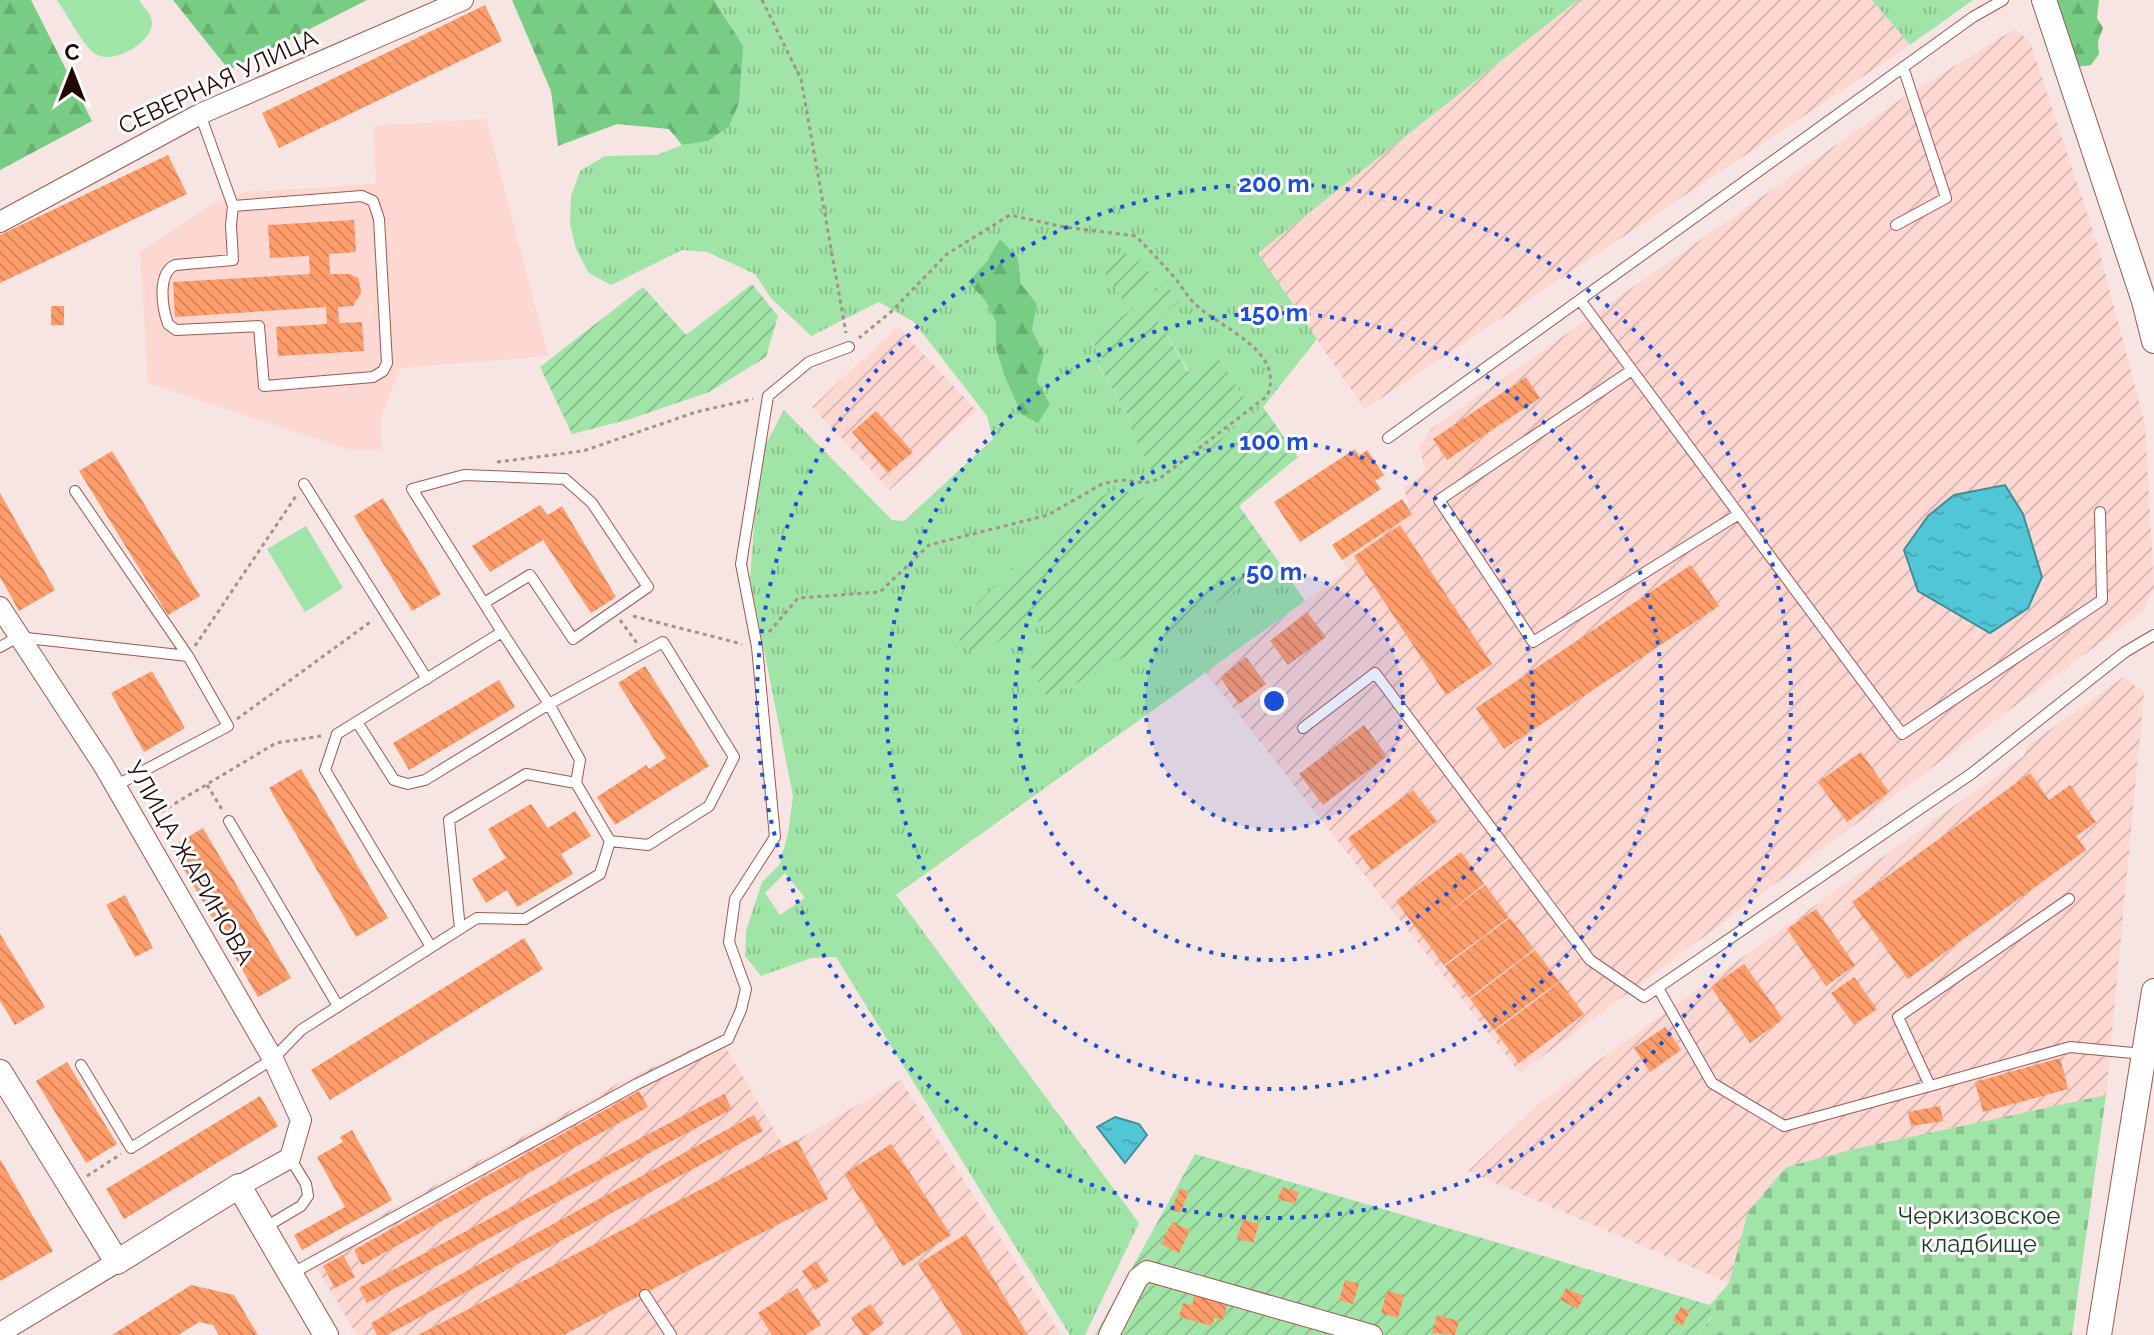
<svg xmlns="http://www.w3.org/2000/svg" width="2154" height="1335" viewBox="0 0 2154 1335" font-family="Raleway,sans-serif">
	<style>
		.built { fill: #fdd7d1 }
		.industrial { fill: url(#industrial-furrows) }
		.grass { fill: url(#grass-tufts); fill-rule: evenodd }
		.forest { fill: url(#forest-firs) }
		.cemetery { fill: url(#cemetery-stones) }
		.garden { fill: url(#garden-furrows) }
		.pitch { fill: #a0e4a7 }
		.water { fill: url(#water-ripples); stroke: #428d97; stroke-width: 2 }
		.building { fill: url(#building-back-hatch) }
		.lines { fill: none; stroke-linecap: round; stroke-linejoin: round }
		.service-casing { stroke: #a0564e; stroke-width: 12 }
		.minor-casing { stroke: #a0564e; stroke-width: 22 }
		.tertiary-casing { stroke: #a0564e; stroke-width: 26 }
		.path { stroke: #a5908d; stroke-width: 3; stroke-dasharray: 4 4; stroke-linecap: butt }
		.service { stroke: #fff; stroke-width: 10 }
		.minor { stroke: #fff; stroke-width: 20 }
		.tertiary { stroke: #fff; stroke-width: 24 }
		.ring { fill: none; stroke: #1d4ed8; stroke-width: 4; stroke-dasharray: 4 8 }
		.labels { text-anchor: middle; stroke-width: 6; stroke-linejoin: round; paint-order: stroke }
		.street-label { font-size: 24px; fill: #230705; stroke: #fff }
		.park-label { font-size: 24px; fill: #183b1e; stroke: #fff }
		.centre { fill: #1d4ed8; stroke: #fff; stroke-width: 4 }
		.ring-label { font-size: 24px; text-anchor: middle; font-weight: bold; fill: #1d4ed8; stroke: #fff; stroke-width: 6; stroke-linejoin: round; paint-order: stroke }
	</style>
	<defs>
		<pattern id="industrial-furrows" width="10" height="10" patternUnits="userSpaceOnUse" patternTransform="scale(2)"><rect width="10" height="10" fill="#fdd7d1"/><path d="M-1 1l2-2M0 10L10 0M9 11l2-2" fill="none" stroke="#d9b7b2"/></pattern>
		<pattern id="grass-tufts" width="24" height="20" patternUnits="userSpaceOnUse" patternTransform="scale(2)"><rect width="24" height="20" fill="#a0e4a7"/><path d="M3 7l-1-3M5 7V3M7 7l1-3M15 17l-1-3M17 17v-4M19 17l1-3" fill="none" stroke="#8ac28e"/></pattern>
		<pattern id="forest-firs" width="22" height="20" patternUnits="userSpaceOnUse" patternTransform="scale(2)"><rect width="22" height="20" fill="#78cd84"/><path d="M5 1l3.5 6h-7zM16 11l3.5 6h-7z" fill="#68af70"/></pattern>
		<pattern id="cemetery-stones" width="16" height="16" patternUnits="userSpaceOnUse" patternTransform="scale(2)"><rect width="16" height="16" fill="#a0e4a7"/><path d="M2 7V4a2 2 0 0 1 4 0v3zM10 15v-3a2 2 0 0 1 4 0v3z" fill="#8ac28e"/></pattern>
		<pattern id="garden-furrows" width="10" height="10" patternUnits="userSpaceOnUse" patternTransform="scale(2)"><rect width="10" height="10" fill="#a0e4a7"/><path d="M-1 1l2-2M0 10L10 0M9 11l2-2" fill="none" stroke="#8ac28e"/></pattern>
		<pattern id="water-ripples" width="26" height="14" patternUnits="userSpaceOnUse" patternTransform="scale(2)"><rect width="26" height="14" fill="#50c6d6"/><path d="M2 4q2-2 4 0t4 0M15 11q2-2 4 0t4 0" fill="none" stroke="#46a9b6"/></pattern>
		<pattern id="building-back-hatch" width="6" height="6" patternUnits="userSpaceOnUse" patternTransform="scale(2)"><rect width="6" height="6" fill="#fe9d6b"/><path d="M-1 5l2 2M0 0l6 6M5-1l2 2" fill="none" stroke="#d9865b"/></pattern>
	</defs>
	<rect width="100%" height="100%" fill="#f6e5e2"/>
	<path class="built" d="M486,119L548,356L401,368L380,417L382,449L351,450L148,383L140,252L214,203L244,192L376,184L373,126Z"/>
	<path class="industrial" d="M1578,0H1872L1910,45L1365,409L1257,253Z
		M2015,29L2030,42L2098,246L2145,424L2154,588L2143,611L1520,1073L1206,673L1348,570L1342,560L1411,514L1404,488L1425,472L1420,447L1431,429L1904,97Z
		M898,327L976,410L890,490L812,407Z
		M2124,677L2144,693L2106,1095L1854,1149L1786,1167L1748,1212L1729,1283L1468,1171L1542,1101L2024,756L2027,746Z
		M719,1036L783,1145L797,1140L901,1080L1061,1335H357L309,1255L621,1082Z"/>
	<path class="grass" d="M714,0H1578L1258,253L1317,339L1263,407L1139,500L1084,503L1060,527L977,656L1034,616L1056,639L1183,626L1278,561L1305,601L896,895L1139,1223L1085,1335H1070L836,957L811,958L761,976L745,956L746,931L762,882L780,864L788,833L793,796L750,579L756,501L766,444L784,410L892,520L904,521L993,439L987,416L914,322L879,302L811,336L770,297L755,274L707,252L682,250L611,285L589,273L576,249L570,224L571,196L580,171L605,156L657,155L682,145L708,141L743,46ZM1018,258L1021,284L1037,304L1032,330L1044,354L1037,381L1050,404L1021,414L1004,375L996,348V322L985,300L969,282L987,261ZM1158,320L1189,372L1133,434L1127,414L1097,363L1103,359L1091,341ZM785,873L805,898L780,915L765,893Z
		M1872,0H1973L1910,45Z"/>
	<path class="forest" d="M0,0H31L92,121L0,170Z
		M173,0H367L229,70Z
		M512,0H714L743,46L739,103L729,126L708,141L682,145L669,129L617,124L558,146L551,91Z
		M2056,0H2099L2097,18L2103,28L2098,41L2099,54L2091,65L2078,67Z
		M1000,239L1018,258L1021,284L1037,304L1032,330L1044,354L1037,381L1050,404L1038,423L1021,414L1004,375L996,348V322L985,300L968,282L987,261Z"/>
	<path class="cemetery" d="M2106,1095L2072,1335H1697L1713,1316L1710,1305L1729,1283L1748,1212L1786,1167L1854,1149Z"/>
	<path class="garden" d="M1121,252L1135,256L1153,277L1124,301L1102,268Z
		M752,284L778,316L766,357L709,392L630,419L572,434L540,367L643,287L686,335Z
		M1166,284L1179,301L1158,320L1188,372L1215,353L1248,404L1153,475L1133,434L1127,414L1097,362L1103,359L1091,340Z
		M1263,407L1298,457L1239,506L1278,561L1183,626L1048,698L1026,659L1055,639L1034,617L977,656L956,638L978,602L1084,503L1123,487L1139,500Z
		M1195,1154L1710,1305L1713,1315L1697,1335H1095Z"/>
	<path class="pitch" d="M57,0H139C144,7 151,14 152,22C154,42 111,67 94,53C83,45 66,13 57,0Z
		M306,526L343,588L305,612L267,549Z"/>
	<path class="water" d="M2005,485L2023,514L2042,577L2028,608L1990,633L1918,591L1904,550L1928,516L1954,495Z
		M1115,1117L1139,1124L1147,1135L1125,1163L1097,1127Z"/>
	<path class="building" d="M485,5L502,41L279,148L262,113Z
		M168,155L187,194L0,283V235Z
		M354,220L356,252L329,254L330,274H350L358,278L360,284L361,293L353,306L338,307L339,323L362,322L364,351L278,356L276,327L327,324L326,307L175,317L173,282L310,274L309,256L270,258L268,225Z
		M51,306H64V325H51Z
		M1526,377L1540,398L1447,460L1433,439Z
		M876,411L913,452L888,473L852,432Z
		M1355,449L1359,456L1367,450L1384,475L1375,481L1381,489L1300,542L1274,502Z
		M112,451L200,596L168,615L79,471Z
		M0,493L55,590L19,611L0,577Z
		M383,498L441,594L412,611L354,516Z
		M1402,499L1412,514L1342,560L1332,545Z
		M540,505L548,515L562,506L616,597L591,613L543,540L490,572L472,546Z
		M1400,525L1492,664L1446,695L1354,556Z
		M1691,565L1719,606L1504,749L1476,708Z
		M1307,612L1326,637L1288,665L1270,641Z
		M1246,657L1266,684L1239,704L1220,677Z
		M645,666L709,766L615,825L597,797L646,765L649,769L666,758L618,683Z
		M152,671L185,728L144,752L111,693Z
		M499,680L515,707L409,770L393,743Z
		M1364,725L1387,756L1323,805L1299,774Z
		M1861,752L1889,792L1847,822L1818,782Z
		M301,769L388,918L356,937L269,788Z
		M2030,773L2049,800L2070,785L2096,822L2076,836L2086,850L1908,979L1852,902Z
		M1413,790L1437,821L1372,870L1348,838Z
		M531,804L548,828L575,811L591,836L561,854L573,874L517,907L507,890L486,903L472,879L506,858L488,829Z
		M203,828L291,978L258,997L171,847Z
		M1461,852L1484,884L1430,927L1485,885L1509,917L1444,965L1396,901Z
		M125,895L153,948L135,957L106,905Z
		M1816,909L1855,965L1826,986L1787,929Z
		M1510,918L1534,949L1469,998L1445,966Z
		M0,934L45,1007L15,1025L0,1001Z
		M524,938L543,969L330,1100L311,1070Z
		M1535,950L1559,981L1494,1030L1470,999Z
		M1744,964L1783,1019L1750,1043L1711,987Z
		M1854,977L1877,1009L1854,1025L1831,993Z
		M1560,982L1584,1014L1519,1063L1495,1031Z
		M1665,1027L1681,1050L1650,1072L1634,1048Z
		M2060,1058L2068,1089L1983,1112L1975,1082Z
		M67,1062L117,1144L86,1163L36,1081Z
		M639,1091L648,1107L362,1265L354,1250Z
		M724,1094L732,1109L367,1303L359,1288Z
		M260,1096L278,1126L124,1219L106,1189Z
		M1940,1106L1943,1121L1911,1126L1908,1112Z
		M754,1115L763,1131L387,1335H377L371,1323Z
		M352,1130L392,1200L302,1250L294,1235L345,1207L317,1157L343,1142L340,1137Z
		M797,1140L828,1199L563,1335H418Z
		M891,1144L951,1235L903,1266L844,1174Z
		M0,1159L53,1251L0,1281Z
		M1282,1187L1299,1192L1295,1204L1278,1199Z
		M1180,1188L1189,1192L1180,1213L1171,1210Z
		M1243,1219L1259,1224L1253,1243L1237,1239Z
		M1172,1222L1190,1230L1179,1253L1161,1244Z
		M966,1234L1028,1335H963L918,1264Z
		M343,1255L355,1277L335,1288L323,1266Z
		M816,1261L829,1281L815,1290L802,1271Z
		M1345,1280L1359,1284L1353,1304L1339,1300Z
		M191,1285L234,1295L258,1335H219L213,1325L199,1322L178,1335H112Z
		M797,1288L821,1325L805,1335H772L758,1313Z
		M1566,1288L1584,1296L1578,1309L1560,1300Z
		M1387,1291L1404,1295L1398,1318L1381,1313Z
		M1195,1293L1228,1302L1223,1320L1214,1318L1212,1326L1179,1317L1183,1303L1192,1305Z
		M870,1304L884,1323L868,1335H863L851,1318Z
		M1681,1307L1690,1311L1682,1326L1673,1320Z
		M1437,1315L1459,1321L1455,1335L1432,1333Z"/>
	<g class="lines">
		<g class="service-casing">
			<path id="service" d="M200,114L233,206L231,225L233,260L175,265C157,274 162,307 168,324L176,330L259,326L264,386L373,377L383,371L387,363L379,219L373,201L362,196L233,206
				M1896,225L1946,198L1903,67
				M1580,300L1902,734L2102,600L2100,512
				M1632,370L1439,500L1533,642L1739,514
				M1388,438L1973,17L2003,0
				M304,484L427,679
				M484,603L530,575L573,639L648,587L592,503L565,479L464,475L412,489L502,632
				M0,647L18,637L188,656L75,491
				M1303,728L1375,673L1590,960L1644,997L1971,774L2125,652L2154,635
				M115,786L228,726L188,656
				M229,821L338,1006
				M460,929L449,820L526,774L576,783
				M431,947L325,770L337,734L502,632L549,704L580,760L576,783L610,841
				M1658,988L1712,1083L1784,1126L1930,1086L1898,1017L2069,899
				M81,1065L131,1148L273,1059L301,1030L477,918L525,919L600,874L610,841L648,845L709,806L734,757L663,642L549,704L425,780L408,784L394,780L357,722
				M1930,1086L2070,1047L2143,1054
				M264,1228L301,1206L308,1196L306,1184L290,1158
				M291,1274L637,1084L728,1039L741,1010L746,989L729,942L735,899L775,837L757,647L741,564L768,396L809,362L849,347
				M645,1295L671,1335"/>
		</g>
		<g class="minor-casing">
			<path id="minor" d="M0,222L200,114L463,0
				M0,607L104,766L273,1059L301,1120L290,1158L239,1186
				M0,1333L117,1262
				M1109,1335L1138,1278L1147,1271L1372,1335"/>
		</g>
		<g class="tertiary-casing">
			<path id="tertiary" d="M2044,0L2144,301L2154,341
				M0,1072L117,1262L239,1186L326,1335
				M2099,1335L2154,991"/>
		</g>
		<path class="path" d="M762,0L801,79L846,333
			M497,462L583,451L696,412L753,399
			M633,616L742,644
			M620,620L637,643
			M769,632L798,598L880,592L929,545L1048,515L1102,484L1121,480L1145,483L1159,479L1267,396C1287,350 1218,328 1193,302C1186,295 1181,285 1174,277C1162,263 1149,250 1136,236L1064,227L1010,215L947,254L892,311L859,338
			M195,646L296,496
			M237,719L373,620
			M207,785L223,811
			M154,816L276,743L321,736
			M87,1176L121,1154"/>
		<use href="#service" class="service"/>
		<use href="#minor" class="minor"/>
		<use href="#tertiary" class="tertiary"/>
	</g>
	<circle cx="1274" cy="701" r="129" fill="#1d4ed8" fill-opacity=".12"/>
	<g class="ring">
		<circle cx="1274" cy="701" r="129"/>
		<circle cx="1274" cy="701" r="259"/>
		<circle cx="1274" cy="701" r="388"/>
		<circle cx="1274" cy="701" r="517"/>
	</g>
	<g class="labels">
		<g class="street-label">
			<text transform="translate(218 82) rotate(-25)" y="8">СЕВЕРНАЯ УЛИЦА</text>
			<text transform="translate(190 863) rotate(60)" y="8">УЛИЦА ЖАРИНОВА</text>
		</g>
		<g class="park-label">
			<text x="1979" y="1224">Черкизовское<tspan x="1979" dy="28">кладбище</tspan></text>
		</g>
	</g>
	<circle cx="1274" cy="701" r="12" class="centre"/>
	<g class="ring-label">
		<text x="1274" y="192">200 m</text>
		<text x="1274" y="321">150 m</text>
		<text x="1274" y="450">100 m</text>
		<text x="1274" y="580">50 m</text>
	</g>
	<g transform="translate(72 72)" stroke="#ffffff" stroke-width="6" paint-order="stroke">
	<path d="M0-6L14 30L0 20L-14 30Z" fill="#230705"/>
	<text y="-12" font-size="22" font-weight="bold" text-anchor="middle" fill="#230705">С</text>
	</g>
</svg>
